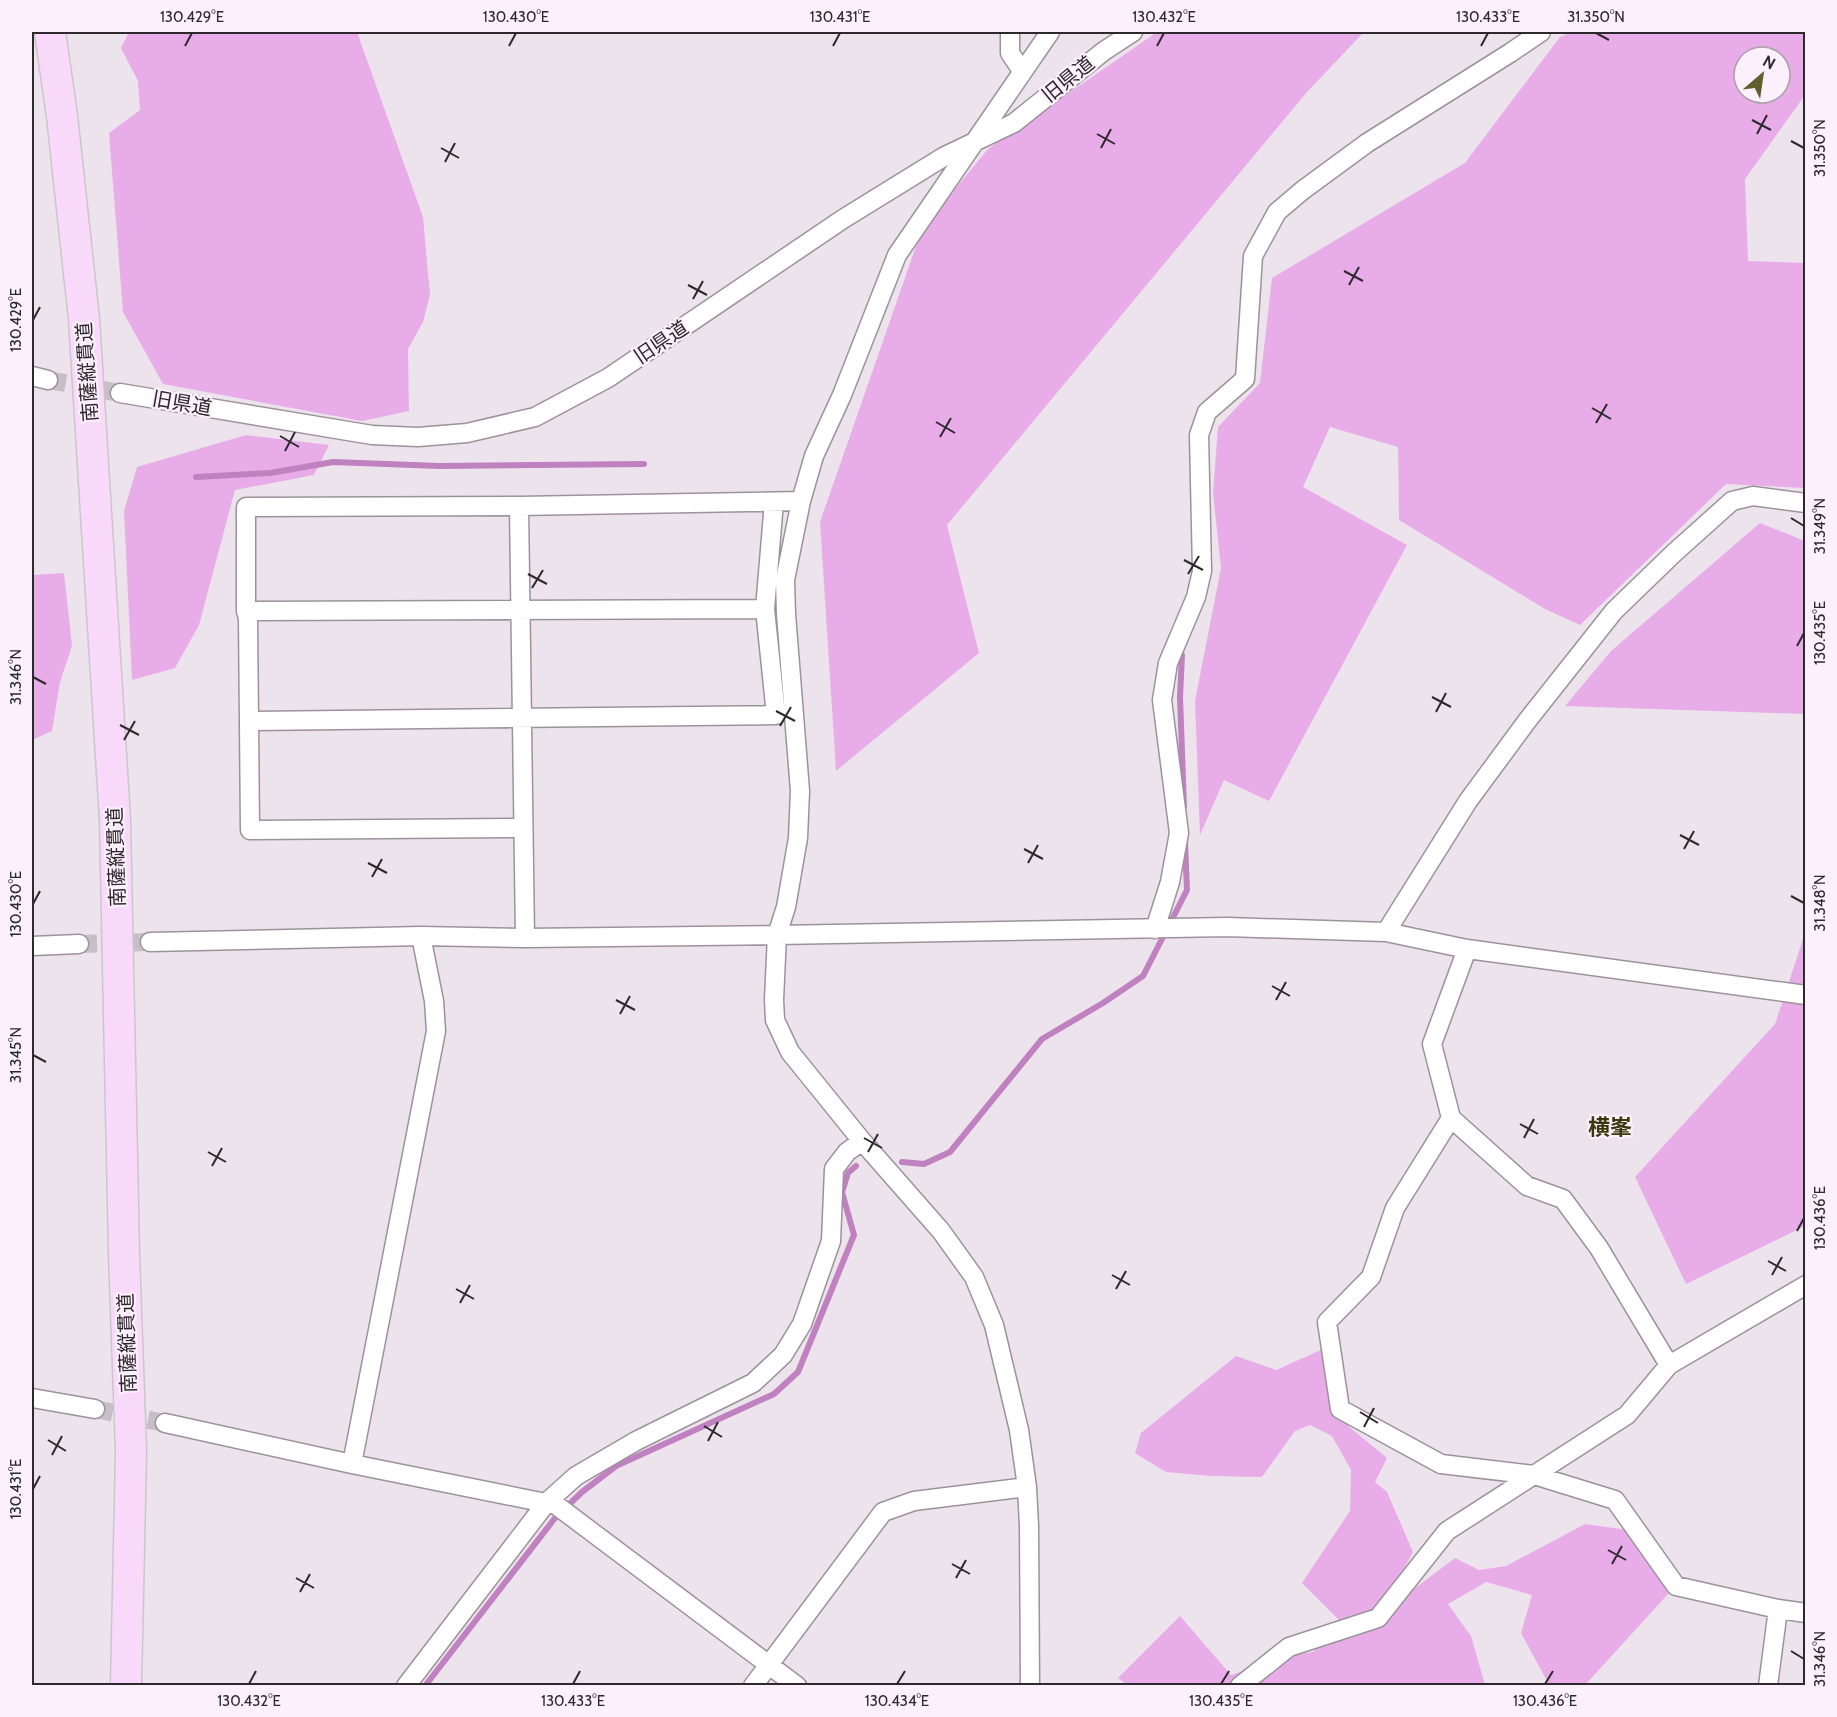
<svg xmlns="http://www.w3.org/2000/svg" width="1837" height="1717" viewBox="0 0 1837 1717" font-family="Cabin,'Noto Sans JP',sans-serif">
	<style>
		.green { fill: #e8ade9; fill-rule: evenodd }
		.lines { fill: none; stroke-linecap: round; stroke-linejoin: round }
		.stream { stroke: #bf81c0; stroke-width: 6 }
		.minor-tunnel { stroke: #c7bec7; stroke-width: 18; stroke-dasharray: 18 9; stroke-linecap: butt }
		.minor-casing { stroke: #9c929c; stroke-width: 21 }
		.primary-casing { stroke: #c9c7c8; stroke-width: 33 }
		.minor { stroke: #fff; stroke-width: 18 }
		.primary { stroke: #f9d9f9; stroke-width: 30 }
		.ticks { fill: none; stroke: #2e292d; stroke-width: 2 }
		.labels { text-anchor: middle; stroke-width: 4.5; stroke-linejoin: round; paint-order: stroke }
		.street-label { font-size: 20px; fill: #2e292d; stroke: #fbf0fb }
		.quarter-label { font-size: 22px; font-weight: bold; fill: #3b370c; stroke: #fbf0fb }
		.neatline { fill: none; stroke: #2e292d; stroke-width: 2 }
		.ticks-label { font-size: 15px; text-anchor: middle; fill: #2e292d }
	</style>
	<rect width="100%" height="100%" fill="#ede3ed"/>
	<path class="green" d="M129,32H357L423,217L430,295L423,322L408,349L409,411L362,421L163,384L123,312L109,133L140,110L138,81L121,48Z
		M1157,32H1364L1307,92L947,525L979,653L836,771L820,522L922,229L988,149Z
		M1572,32H1805V95L1745,179L1748,261L1805,263V488L1726,484L1580,625L1545,609L1399,520L1398,447L1330,427L1303,487L1407,545L1269,801L1224,780L1200,835L1195,701L1221,568L1213,493L1218,427L1260,383L1272,278L1465,163L1560,37ZM1744,57H1780V93H1744Z
		M246,435L329,445L314,475L235,490L199,625L175,668L132,680L124,511L137,467Z
		M1760,523L1805,541V714L1565,706L1611,651Z
		M64,573L72,646L60,682L52,731L32,740V575Z
		M1805,933V1226L1686,1284L1635,1177L1775,1024Z
		M1321,1350L1348,1426L1387,1458L1375,1482L1387,1492L1413,1552L1398,1580L1410,1592L1455,1558L1479,1570L1506,1566L1585,1524L1628,1530L1669,1593L1585,1685H1549L1521,1633L1532,1595L1486,1582L1448,1604L1471,1636L1485,1685L1129,1686L1118,1678L1180,1616L1231,1675L1292,1655L1313,1652L1339,1620L1302,1583L1350,1511L1351,1470L1332,1436L1310,1425L1295,1431L1262,1477L1211,1476L1166,1472L1135,1453L1141,1433L1236,1356L1276,1370Z"/>
	<g class="lines">
		<path class="stream" d="M196,477L270,473L333,462L439,466L644,464
			M1182,655L1180,697L1184,807
			M902,1162L924,1164L950,1152L1042,1039L1103,1003L1143,976L1187,890L1185,841
			M425,1686L555,1518L582,1492L616,1466L774,1394L798,1372L854,1235L842,1192L848,1173L856,1166"/>
		<path class="minor-tunnel" d="M48,380L120,393
			M79,944L150,942
			M95,1409L165,1423"/>
		<g class="minor-casing">
			<path id="minor" d="M1010,32V53L1022,71
				M32,376L48,380
				M120,393L372,435L418,437L467,433L535,417L608,378L843,219L945,156L1014,123L1104,51L1133,32
				M519,506L525,938
				M246,611L765,609
				M249,721L776,715L765,609L774,502
				M523,828L250,830L248,618L246,611V507L519,506L801,501
				M1155,929L1170,882L1179,833L1162,700L1168,663L1196,597L1202,571L1199,435L1207,412L1245,379L1253,256L1277,212L1303,190L1367,143L1510,53L1541,32
				M1386,932L1468,801L1527,721L1614,611L1674,553L1732,501L1753,496L1806,503
				M150,942L421,936L525,938L777,935L1227,927L1386,932L1467,949L1806,995
				M32,946L79,944
				M1467,949L1432,1044L1451,1118L1527,1186L1563,1199L1599,1248L1669,1365
				M1451,1118L1395,1208L1371,1277L1327,1322L1340,1409L1441,1464L1534,1475L1615,1500L1676,1586L1778,1609L1806,1613
				M32,1398L95,1409
				M165,1423L352,1464L556,1505L797,1686
				M352,1464L436,1031L434,1001L421,936
				M406,1686L547,1502L576,1476L636,1441L753,1383L783,1355L802,1324L831,1241L834,1169L847,1152L862,1141
				M753,1686L883,1512L914,1501L1027,1487
				M1030,1686L1029,1526L1027,1487L1019,1430L994,1325L974,1277L941,1231L862,1141L790,1052L775,1020L774,1000L777,935L786,907L798,838L800,791L786,614L785,580L801,501L814,456L842,395L897,255L1050,32
				M1240,1686L1289,1647L1378,1618L1447,1531L1627,1415L1669,1365L1806,1285
				M1768,1686L1778,1609"/>
		</g>
		<g class="primary-casing">
			<path id="primary" d="M50,32L62,116L84,319L115,820L124,1254L131,1451L126,1686"/>
		</g>
		<use href="#minor" class="minor"/>
		<use href="#primary" class="primary"/>
	</g>
	<path class="ticks" d="M1596,33L1609,40M185,46L192,33M509,46L516,33M833,46L840,33M1157,46L1164,33M1481,46L1488,33M1752,120L1771,130M1097,134L1115,144M1757,134L1767,115M1791,141L1804,148M441,148L459,158M1101,148L1111,129M445,162L455,143M1344,271L1363,281M688,285L707,295M1349,285L1359,267M693,299L703,281M33,320L40,307M1592,408L1611,419M936,422L955,433M1596,423L1607,404M280,436L299,447M940,437L951,418M285,451L295,432M1791,518L1804,526M1184,560L1203,570M528,574L547,584M1188,574L1199,556M532,588L543,570M1797,646L1804,633M33,677L46,684M1432,697L1451,707M776,711L795,721M1436,712L1446,693M120,725L139,735M780,726L791,707M124,740L135,721M1680,835L1699,845M1024,849L1043,859M1684,849L1694,831M368,863L387,873M1028,863L1038,845M372,877L382,859M1791,896L1804,903M33,904L40,891M1272,986L1290,996M616,1000L635,1010M1276,1000L1286,982M620,1014L630,996M33,1055L46,1062M1520,1124L1538,1134M864,1138L882,1148M1524,1138L1534,1119M208,1152L226,1162M868,1152L878,1134M212,1166L222,1148M1797,1231L1804,1218M1768,1261L1786,1271M1112,1275L1130,1285M1772,1275L1782,1257M456,1289L474,1299M1116,1289L1126,1271M460,1303L470,1285M1360,1412L1378,1423M704,1426L722,1437M1364,1427L1374,1408M48,1440L66,1451M708,1441L718,1422M52,1455L62,1436M33,1489L40,1476M1608,1550L1626,1560M952,1564L970,1574M1612,1564L1622,1546M296,1578L314,1588M956,1578L966,1560M300,1592L310,1574M1791,1651L1804,1659M249,1684L256,1671M573,1684L580,1671M897,1684L905,1671M1221,1684L1229,1671M1545,1684L1553,1671"/>
	<g class="labels">
		<g class="street-label">
			<text transform="translate(1068 79) rotate(-39)" y="7">旧県道</text>
			<text transform="translate(661 342) rotate(-34)" y="7">旧県道</text>
			<text transform="translate(87 372) rotate(-94)" y="7">南薩縦貫道</text>
			<text transform="translate(182 403) rotate(10)" y="7">旧県道</text>
			<text transform="translate(116 857) rotate(-92)" y="7">南薩縦貫道</text>
			<text transform="translate(127 1343) rotate(-92)" y="7">南薩縦貫道</text>
		</g>
		<g class="quarter-label">
			<text x="1610" y="1135">横峯</text>
		</g>
	</g>
	<rect width="1837" height="1717" fill="none" stroke="#fbf0fb" stroke-width="66"/>
	<g transform="translate(1762 75) rotate(29)"><circle r="28" fill="#fbf0fb" stroke="#a9a0a9" stroke-width="1.5"/>
	<path d="M0-4.5L10 22L0 15L-10 22Z" fill="#635e2b"/>
	<text y="-9" font-size="16" font-weight="bold" text-anchor="middle" fill="#2e292d">N</text>
	</g>
	<rect x="33" y="33" width="1771" height="1651" class="neatline"/>
	<g class="ticks-label">
		<text x="192" y="22">130.429°E</text>
		<text x="516" y="22">130.430°E</text>
		<text x="840" y="22">130.431°E</text>
		<text x="1164" y="22">130.432°E</text>
		<text x="1488" y="22">130.433°E</text>
		<text x="1596" y="22">31.350°N</text>
		<text transform="translate(1820 148) rotate(-90)" y="5">31.350°N</text>
		<text transform="translate(16 320) rotate(-90)" y="5">130.429°E</text>
		<text transform="translate(1820 526) rotate(-90)" y="5">31.349°N</text>
		<text transform="translate(1820 633) rotate(-90)" y="5">130.435°E</text>
		<text transform="translate(16 677) rotate(-90)" y="5">31.346°N</text>
		<text transform="translate(1820 903) rotate(-90)" y="5">31.348°N</text>
		<text transform="translate(16 904) rotate(-90)" y="5">130.430°E</text>
		<text transform="translate(16 1055) rotate(-90)" y="5">31.345°N</text>
		<text transform="translate(1820 1218) rotate(-90)" y="5">130.436°E</text>
		<text transform="translate(16 1489) rotate(-90)" y="5">130.431°E</text>
		<text transform="translate(1820 1659) rotate(-90)" y="5">31.346°N</text>
		<text x="249" y="1706">130.432°E</text>
		<text x="573" y="1706">130.433°E</text>
		<text x="897" y="1706">130.434°E</text>
		<text x="1221" y="1706">130.435°E</text>
		<text x="1545" y="1706">130.436°E</text>
	</g>
</svg>
